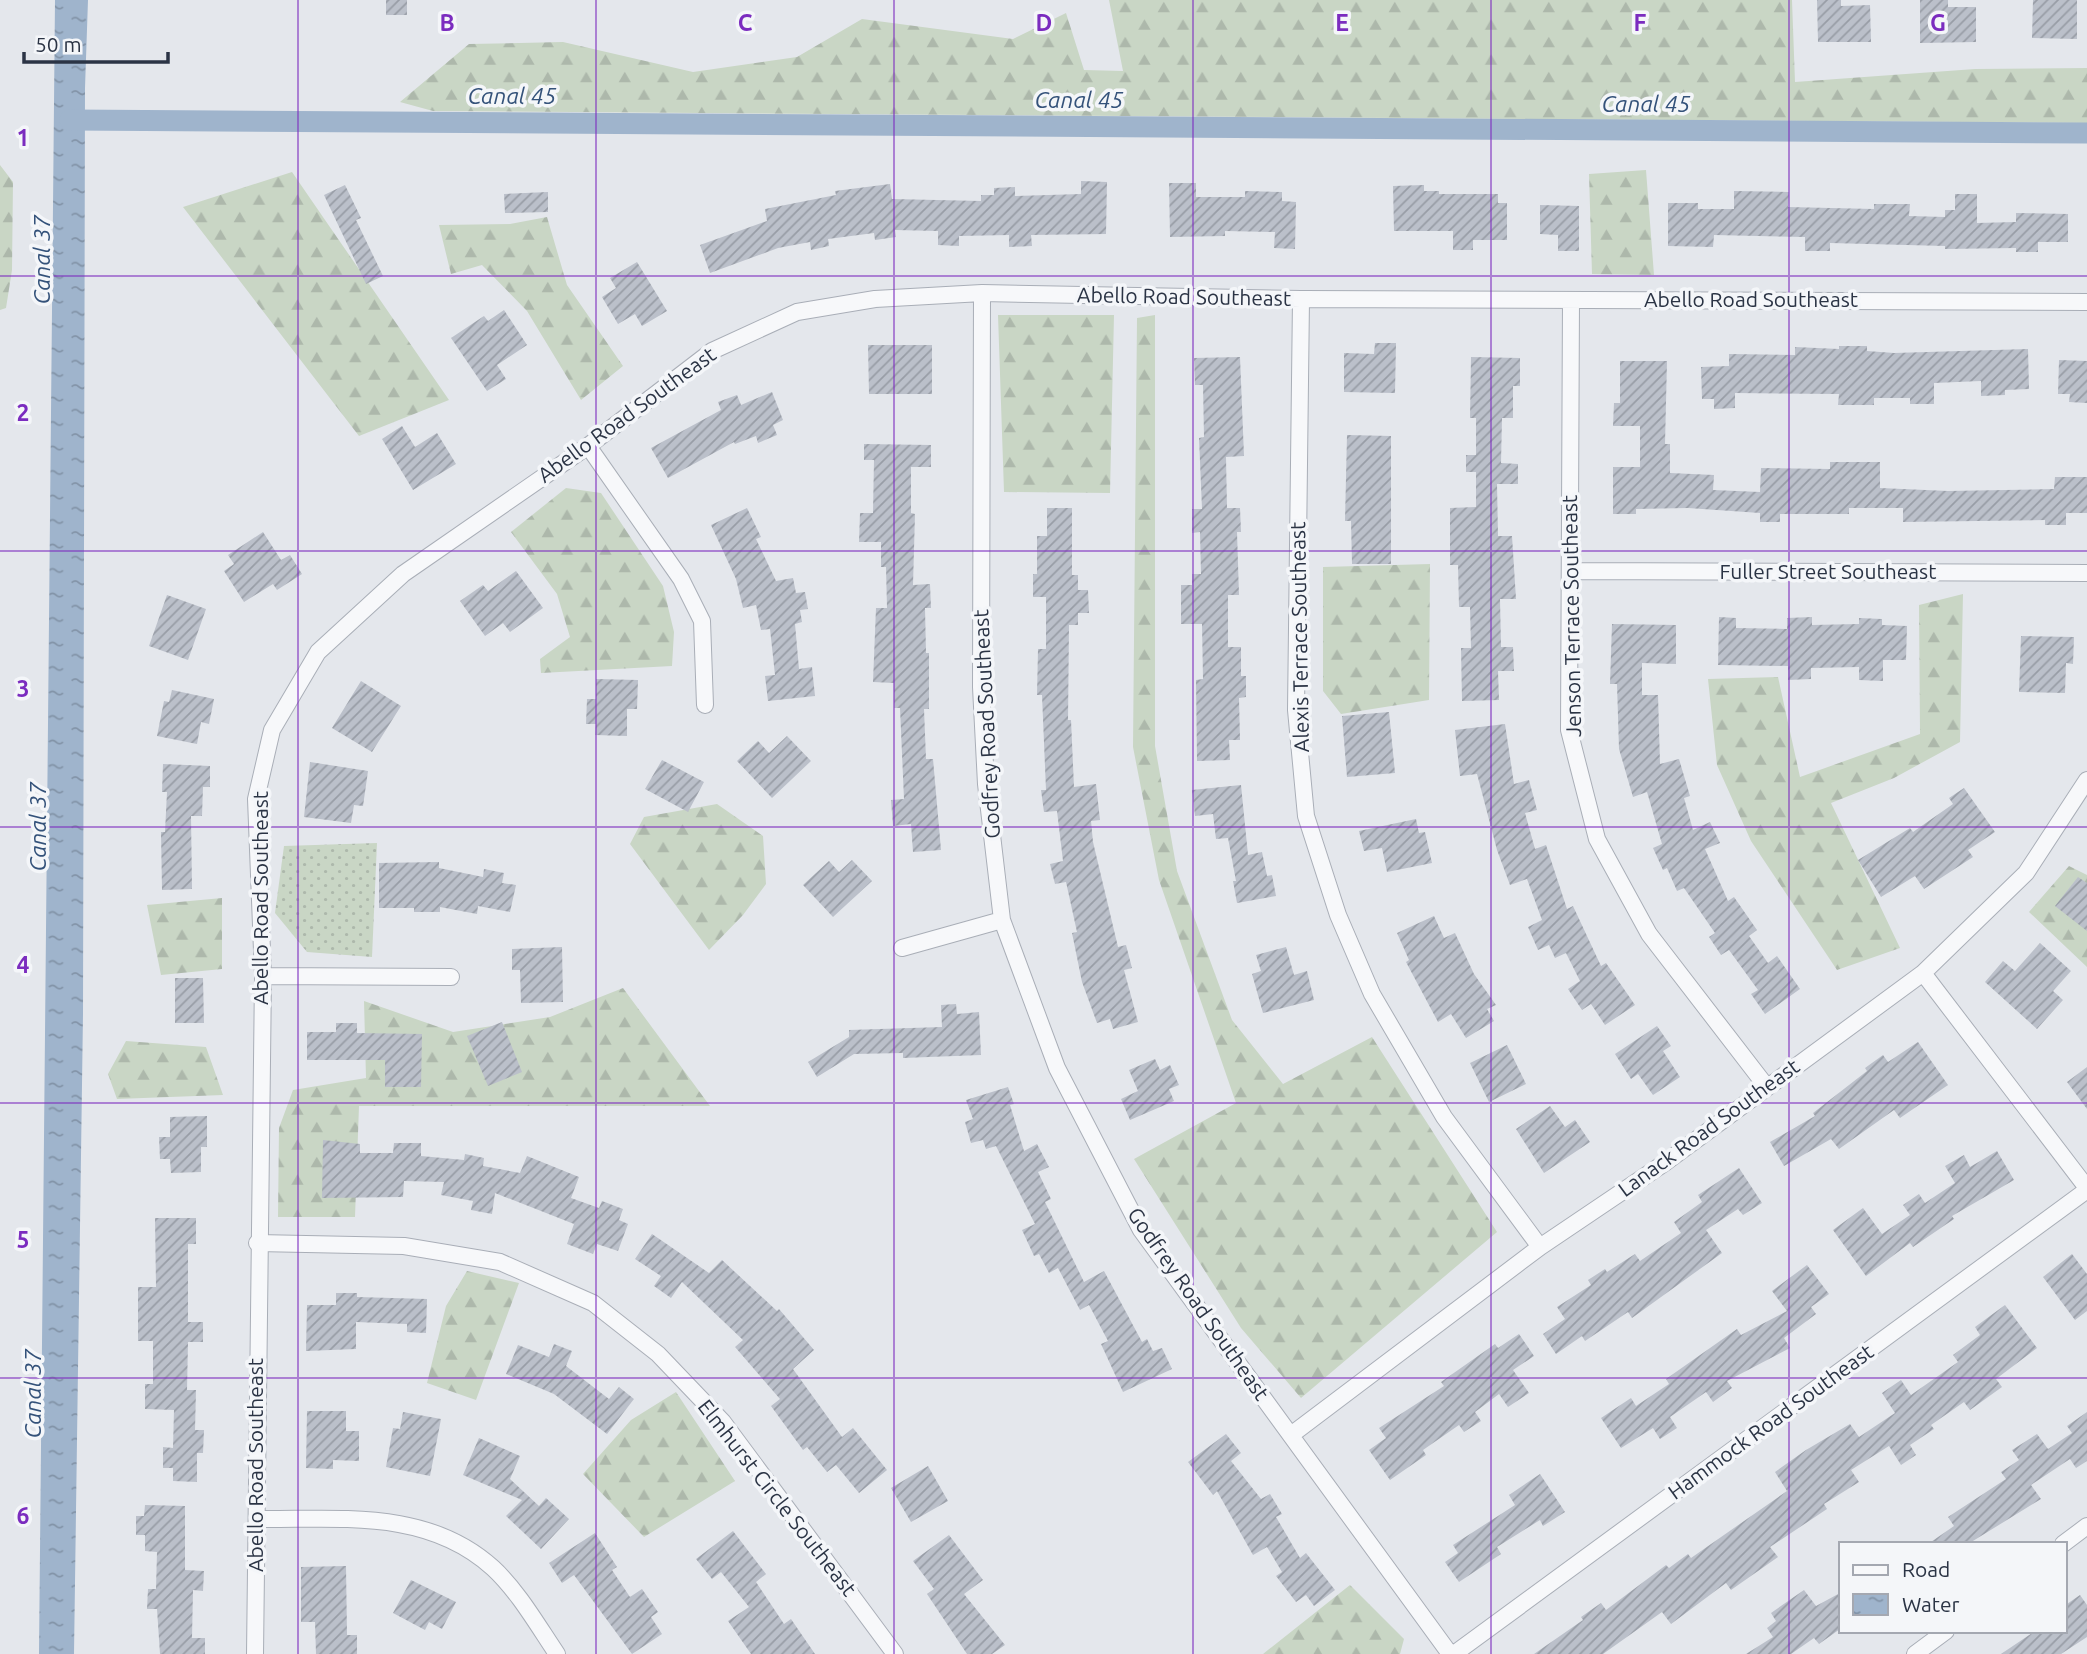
<svg xmlns="http://www.w3.org/2000/svg" width="2087" height="1654" viewBox="0 0 2087 1654" font-family="Ubuntu,sans-serif">
	<style>
		.grass { fill: url(#grass-dots) }
		.forest { fill: url(#forest-firs) }
		.water { fill: url(#water-ripples) }
		.lines { fill: none; stroke-linecap: round; stroke-linejoin: round }
		.canal { stroke: #9fb4cc; stroke-width: 21 }
		.building { fill: url(#building-hatch) }
		.minor-casing { stroke: #a9aeb7; stroke-width: 18 }
		.minor { stroke: #f7f8fa; stroke-width: 16 }
		.grid { fill: none; stroke: #7b2cbf; stroke-width: 2; stroke-opacity: 0.55 }
		.labels { text-anchor: middle; stroke-width: 7; stroke-linejoin: round; paint-order: stroke }
		.street-label { font-size: 21px; fill: #2b3445; stroke: #f4f6f9 }
		.water-label { font-size: 23px; font-style: italic; fill: #34527a; stroke: #f4f6f9 }
		.grid-label { font-size: 23px; text-anchor: middle; font-weight: bold; fill: #7b2cbf; stroke: #f4f6f9; stroke-width: 7; stroke-linejoin: round; paint-order: stroke }
	</style>
	<defs>
		<pattern id="grass-dots" width="8" height="8" patternUnits="userSpaceOnUse" patternTransform="scale(1.75)"><rect width="8" height="8" fill="#c9d6c5"/><path d="M2 2h.1M6 6h.1" fill="none" stroke="#adb8ab" stroke-width="1.8" stroke-linecap="round"/></pattern>
		<pattern id="forest-firs" width="22" height="20" patternUnits="userSpaceOnUse" patternTransform="scale(1.75)"><rect width="22" height="20" fill="#c9d6c5"/><path d="M5 1l3.5 6h-7zM16 11l3.5 6h-7z" fill="#adb8ab"/></pattern>
		<pattern id="water-ripples" width="26" height="14" patternUnits="userSpaceOnUse" patternTransform="scale(1.75)"><rect width="26" height="14" fill="#9fb4cc"/><path d="M2 4q2-2 4 0t4 0M15 11q2-2 4 0t4 0" fill="none" stroke="#8293a7"/></pattern>
		<pattern id="building-hatch" width="6" height="6" patternUnits="userSpaceOnUse" patternTransform="scale(1.75)"><rect width="6" height="6" fill="#bbc0ca"/><path d="M-1 1l2-2M0 6l6-6M5 7l2-2" fill="none" stroke="#989da6"/></pattern>
	</defs>
	<rect width="100%" height="100%" fill="#e4e7ec"/>
	<path class="grass" d="M377,843L372,957L307,952L275,913L284,846Z"/>
	<path class="forest" d="M1109,0H1792L1795,82L1975,69L2087,68V123L433,111L400,102L469,44L563,42L693,72L797,57L862,19L1013,39L1066,13L1084,70L1123,71Z
		M0,165L13,182L12,270L6,308L0,310Z
		M1646,170L1654,275L1592,274L1589,174Z
		M292,172L449,400L359,436L183,207Z
		M547,217L567,285L623,366L581,400L527,311L482,265L451,274L439,225L510,224Z
		M998,315H1114L1110,493L1004,492Z
		M1155,315V746L1177,871L1232,1020L1283,1084L1372,1037L1497,1232L1301,1398L1241,1328L1134,1159L1236,1103L1159,880L1133,747L1137,318Z
		M566,488L601,493L663,586L674,632L672,666L541,673L540,659L570,637L557,594L511,532Z
		M1430,564L1429,700L1341,714L1323,691V567Z
		M1963,594L1960,742L1894,778L1831,803L1900,948L1837,970L1751,841L1717,765L1708,679L1778,677L1800,777L1920,734L1919,605Z
		M717,804L763,836L766,884L743,915L709,950L630,844L644,817Z
		M2069,866L2087,875V967L2029,912Z
		M222,898V969L161,975L147,905Z
		M623,988L710,1106H359L355,1217H278L279,1128L293,1090L366,1078L364,1001L453,1032L550,1017Z
		M126,1041L206,1047L223,1095L117,1099L108,1074Z
		M467,1271L519,1283L476,1400L427,1383L446,1306Z
		M676,1392L735,1481L644,1537L583,1474L631,1420Z
		M1350,1585L1404,1639L1400,1654H1263Z"/>
	<path class="water" d="M55,0H88L85,88L83,1014L74,1654H39Z"/>
	<g class="lines">
		<path class="canal" d="M70,120L2087,133"/>
	</g>
	<path class="building" d="M386,0H407V15H386Z
		M1817,0H1841V6L1870,5L1871,42H1818Z
		M1920,0H1948V7H1976V42L1920,43Z
		M2033,0H2077V39L2032,38Z
		M1081,181L1107,182L1106,234L1031,235L1032,246L1009,247V235L959,236V246L938,245V231L895,230L896,237L875,240L874,233L828,239L829,246L811,250L810,242L778,248L710,273L700,245L767,221L765,209L836,195L835,191L890,184L892,199L981,201V195H994V188L1015,187V196L1081,194Z
		M1169,183H1196V197H1245V191L1282,192V201L1296,202L1295,249L1274,248L1275,232L1225,231V236L1170,237Z
		M345,185L361,218L356,220L383,276L366,284L324,195Z
		M1424,185V191H1439V194H1498V203H1507V240H1473V250H1453V231H1394L1393,186Z
		M1734,191L1789,192L1788,207L1874,209V204H1910L1909,216L1945,217V210H1955V194H1977V223L2016,222V213L2068,214V242H2038V252H2016V248L1945,249V246L1830,243V251H1805V237L1714,235L1713,247L1668,246V203H1698V209H1734Z
		M548,192V212L505,213L504,194Z
		M1540,205L1579,206V251H1558V235L1540,234Z
		M637,262L667,311L642,326L635,314L618,324L602,297L616,288L610,278Z
		M504,310L527,345L497,365L506,379L487,391L451,338L484,316L488,321Z
		M1375,343H1396L1395,393L1344,392V353L1374,354Z
		M868,345H932V394H869Z
		M1839,346H1867V351L1894,353L2028,349L2029,389L2005,390V395L1981,396V381L1934,383V404H1910V398H1874V405H1838L1839,394L1735,393V408L1714,409V399H1702L1701,367L1729,366V354L1795,355V347L1839,349Z
		M1240,357L1244,456L1226,457L1227,508H1240L1241,532H1237L1239,595H1228V647H1241V676H1246V697L1239,698L1240,740H1229L1230,760L1197,761L1196,680L1203,679L1202,624H1181V585H1192V574H1201L1200,532L1192,533V509H1202L1199,438L1204,437L1203,385H1195L1194,358Z
		M1471,357L1520,358V386H1513V418H1502L1501,463L1518,464V484H1497L1498,536H1512L1516,599H1500L1501,647H1513L1514,671H1498L1499,700L1462,701L1461,648H1471L1470,607H1459L1458,565H1450V508L1476,507V472H1466V455H1476V418H1470Z
		M2059,360L2087,361V403L2069,402L2070,394H2058Z
		M1620,361H1667L1665,444H1670V473L1714,475L1713,490L1760,492L1761,468L1830,469V462H1880V488L1948,491L2054,489L2055,477H2087V513H2066V525H2045V520L1903,522V508H1849V514H1780V522H1760V513L1688,508L1636,509V514H1613V467H1640V426H1613L1614,403H1620Z
		M772,392L783,420L773,425L777,435L758,443L756,436L735,444L734,442L668,478L651,448L721,410L718,402L737,395L741,405Z
		M402,426L415,447L437,433L456,464L413,490L382,439Z
		M1347,435L1391,436V564H1352L1351,521H1345Z
		M864,444L931,445V467H911V513L915,514L913,585L930,584L931,608H925L926,653H929V709H924L926,759H933L941,850L913,852L911,824L893,826L891,800L904,799L900,708H894V683L873,682L876,608H887L886,567H881V542H859L860,513H873L874,460H864Z
		M747,508L761,537L756,539L776,581L793,578L796,593L805,592L808,609L800,610L802,622L795,624L799,669L812,667L815,696L768,701L765,676L775,675L770,629L761,630L756,605L743,608L736,579L711,525Z
		M1047,508H1072V575H1078V590H1088L1089,613H1078V625H1069L1068,720H1071L1074,787L1096,784L1100,820L1091,821L1093,842L1118,947L1126,945L1132,968L1124,970L1138,1022L1113,1029L1110,1019L1097,1023L1082,982L1072,933L1077,932L1066,882L1055,884L1050,864L1063,861L1057,811L1044,812L1041,790H1046L1042,695H1037L1038,649H1046V597H1033V574H1037V536H1047Z
		M263,532L281,560L290,555L302,574L277,590L273,584L244,602L224,571L234,564L228,555Z
		M516,571L543,608L510,632L503,623L485,636L460,601L483,585L488,591Z
		M167,595L206,609L188,660L149,646Z
		M1719,617L1736,618V628L1787,629V618L1812,617V625L1859,624V618L1882,619V625L1907,626L1906,660H1883V681L1859,680V667L1811,668V679L1788,680V666L1718,665Z
		M1612,624L1676,625V664L1642,663V695H1658L1660,764L1679,759L1690,796L1684,798L1693,830L1710,822L1720,843L1705,849L1728,901L1734,897L1757,930L1749,936L1768,963L1777,956L1800,989L1765,1014L1751,994L1758,990L1729,950L1721,955L1709,937L1715,933L1684,888L1677,891L1667,868L1663,870L1653,848L1662,844L1647,792L1633,797L1619,749L1617,684H1610Z
		M2021,636L2074,637L2073,664L2066,663L2065,693L2019,692Z
		M596,679L638,680L637,709H627V736L595,735L596,724H586L587,699H596Z
		M361,681L401,706L372,752L332,728Z
		M172,690L214,699L209,724L201,722L197,744L157,736L164,701L169,702Z
		M1389,712L1395,773L1347,777L1342,716Z
		M1505,724L1514,784L1529,780L1537,810L1525,813L1535,849L1546,845L1567,909L1573,906L1601,966L1606,963L1635,1005L1605,1025L1591,1004L1582,1010L1568,989L1580,981L1566,953L1555,958L1549,945L1538,950L1528,927L1542,920L1527,879L1510,885L1497,850L1477,774L1460,776L1455,730Z
		M787,736L811,761L772,798L737,761L758,741L769,753Z
		M662,760L704,782L688,812L645,789Z
		M310,762L368,771L363,806L354,805L351,823L304,817Z
		M163,764L210,766V787H203L202,816H191L192,889L162,890L161,832H165L167,792H162Z
		M1241,785L1248,855L1262,852L1267,876L1272,875L1276,896L1237,903L1233,881H1236L1228,838L1216,839L1213,814L1195,816L1192,790Z
		M1964,788L1995,832L1968,850L1973,857L1924,889L1915,876L1881,897L1858,860L1910,828L1913,832L1953,804L1949,798Z
		M1416,819L1419,833L1425,832L1432,863L1387,872L1382,848L1364,851L1359,831Z
		M852,860L872,881L833,917L803,885L829,861L839,872Z
		M439,862V868L483,877L484,869L504,873L502,883L516,885L510,912L478,906L477,914L440,907V912H414V908H379V863Z
		M2078,877L2087,883V931L2055,906Z
		M1434,916L1444,938L1455,933L1474,974L1496,1005L1487,1009L1494,1021L1466,1038L1451,1014L1438,1022L1406,962L1409,960L1397,933Z
		M2040,943L2071,971L2053,991L2063,1000L2037,1029L1985,982L2003,961L2015,971Z
		M562,947L563,1002L521,1003L520,970H512V949Z
		M1286,947L1294,975L1307,971L1314,1000L1263,1013L1252,974L1261,971L1256,955Z
		M175,978H203L204,1023H175Z
		M956,1004L957,1014L979,1012L981,1055L903,1058V1053L854,1054L817,1077L808,1062L849,1037V1030L942,1027L941,1005Z
		M502,1022L522,1072L488,1086L467,1036Z
		M336,1023H357V1033L422,1034L421,1087H385V1060H307V1032H336Z
		M1657,1026L1671,1046L1663,1051L1680,1077L1653,1095L1638,1074L1631,1079L1615,1054Z
		M1918,1042L1948,1085L1900,1118L1894,1110L1839,1149L1831,1139L1784,1166L1770,1142L1815,1116L1813,1113L1867,1071L1865,1068L1883,1055L1888,1062Z
		M1507,1045L1526,1084L1489,1102L1470,1063Z
		M1155,1059L1160,1070L1170,1065L1179,1085L1169,1089L1174,1101L1130,1120L1121,1099L1138,1091L1129,1070Z
		M2087,1067V1109L2067,1082Z
		M1008,1087L1014,1104L1010,1105L1024,1151L1037,1144L1049,1167L1038,1172L1051,1199L1045,1202L1084,1282L1104,1271L1142,1342L1147,1339L1153,1351L1162,1348L1172,1369L1123,1392L1101,1344L1108,1341L1089,1305L1080,1310L1058,1268L1049,1273L1039,1254L1034,1256L1022,1230L1035,1224L996,1146L986,1149L983,1140L971,1143L965,1122L973,1119L966,1100Z
		M1550,1106L1565,1127L1575,1120L1590,1142L1544,1173L1516,1129Z
		M207,1116V1147H201V1172L171,1173L170,1159H160L159,1137H170V1117Z
		M323,1140L360,1144V1153H393L394,1143H421V1156L464,1160L465,1154L484,1158L483,1166L520,1173L527,1156L579,1177L571,1198L599,1208L602,1201L623,1209L619,1220L628,1224L618,1251L597,1244L593,1254L567,1244L574,1224L495,1193L492,1214L471,1210L473,1201L441,1195L444,1182L404,1181L403,1197L322,1198Z
		M1997,1151L2014,1180L1952,1216L1954,1219L1913,1247L1910,1243L1866,1276L1833,1230L1863,1208L1882,1234L1910,1215L1903,1205L1919,1194L1925,1203L1955,1183L1945,1166L1964,1155L1970,1167Z
		M1739,1168L1762,1203L1743,1215L1738,1209L1706,1230L1722,1253L1632,1318L1628,1312L1585,1341L1582,1336L1556,1354L1543,1334L1565,1319L1557,1307L1591,1285L1588,1280L1605,1269L1607,1272L1635,1254L1640,1261L1681,1233L1674,1222L1702,1202L1698,1195Z
		M155,1218H196V1244H188V1322H203V1342H188L187,1390H196L195,1430H204L203,1453H197V1482L173,1481V1468H163V1447L173,1448L174,1410L145,1409V1384H153V1341H138V1287H156Z
		M652,1234L709,1273L722,1260L777,1311L779,1309L814,1350L793,1369L842,1437L853,1428L887,1470L859,1493L836,1465L827,1472L807,1447L803,1450L771,1406L780,1399L735,1347L743,1340L682,1282L671,1298L654,1286L661,1276L635,1259Z
		M2072,1254L2087,1274V1311L2075,1320L2043,1277Z
		M1807,1265L1829,1294L1811,1307L1816,1314L1784,1338L1790,1348L1727,1381L1732,1388L1713,1402L1706,1392L1670,1417L1677,1428L1660,1439L1653,1428L1621,1448L1601,1418L1631,1398L1636,1406L1669,1384L1666,1379L1737,1329L1741,1335L1787,1311L1772,1291Z
		M336,1293H357V1297L427,1299L426,1333L407,1332V1324L356,1322V1349L306,1351L307,1305H336Z
		M2005,1305L2037,1348L1996,1379L2002,1387L1970,1410L1964,1402L1931,1425L1934,1429L1910,1445L1916,1455L1901,1465L1889,1446L1851,1470L1859,1482L1824,1504L1827,1509L1770,1547L1778,1557L1731,1590L1726,1583L1671,1624L1662,1612L1603,1654H1534L1583,1620L1581,1617L1601,1603L1606,1610L1666,1565L1669,1568L1688,1554L1691,1558L1787,1491L1775,1472L1806,1450L1850,1424L1859,1437L1895,1413L1882,1393L1901,1380L1911,1395L1958,1362L1953,1355L1980,1335L1975,1327Z
		M1519,1334L1534,1356L1513,1370L1529,1393L1508,1407L1499,1394L1475,1412L1481,1421L1464,1432L1459,1425L1423,1450L1426,1455L1390,1480L1369,1450L1386,1438L1379,1428L1444,1386L1441,1382L1495,1344L1498,1348Z
		M554,1344L572,1351L566,1366L609,1399L619,1387L634,1399L607,1434L554,1394L506,1374L518,1345L549,1357Z
		M307,1411H346V1431H359V1461L333,1460V1469L306,1468Z
		M403,1412L441,1419L430,1476L386,1467L393,1428L400,1429Z
		M2087,1412V1461L2076,1468L2070,1459L2031,1485L2041,1499L1968,1544H1928L1954,1526L1948,1517L2006,1479L2001,1472L2019,1460L2012,1450L2037,1434L2048,1449L2072,1433L2067,1426Z
		M1226,1434L1241,1453L1231,1461L1261,1499L1270,1494L1282,1514L1276,1517L1300,1558L1306,1553L1335,1590L1314,1606L1306,1595L1296,1602L1276,1576L1282,1572L1267,1547L1253,1555L1217,1491L1213,1495L1188,1462Z
		M479,1438L520,1456L510,1479L539,1506L546,1498L569,1519L541,1549L506,1516L522,1500L463,1475Z
		M928,1466L948,1501L911,1522L891,1488Z
		M1540,1474L1565,1512L1543,1526L1540,1520L1497,1547L1501,1554L1459,1582L1445,1562L1458,1553L1453,1545L1515,1505L1509,1495Z
		M145,1505L185,1506V1570L204,1571L203,1591L193,1590L192,1638H205V1654H160L157,1609H147L148,1589H156L157,1552L145,1551V1535H136V1516H144Z
		M733,1531L766,1574L756,1582L784,1624L791,1619L815,1654H751L728,1621L749,1607L721,1572L712,1579L696,1559Z
		M595,1533L617,1567L612,1570L630,1597L642,1589L658,1612L651,1617L662,1634L632,1654L574,1575L562,1583L549,1563Z
		M949,1535L983,1580L964,1594L1005,1645L992,1654H967L927,1594L934,1589L913,1561Z
		M346,1566L347,1635H357V1654H316L315,1622H301V1567Z
		M411,1580L456,1602L442,1629L429,1622L425,1630L393,1613Z
		M1804,1590L1816,1606L1840,1593V1629L1819,1644L1814,1638L1791,1654H1746L1773,1637L1767,1628L1776,1621L1771,1613Z
		M2080,1595L2087,1605V1637L2061,1654H2001L2035,1631H2064V1606Z"/>
	<g class="lines">
		<g class="minor-casing">
			<path id="minor" d="M982,293L981,687L986,784L1002,920L1057,1068L1141,1230L1450,1654
				M1301,299L1296,710L1306,816L1338,915L1372,994L1444,1117L1540,1247
				M1571,300L1569,730L1597,839L1649,934L1766,1086
				M588,446L681,579L702,621L705,705
				M1570,571L2087,573
				M902,948L1002,920
				M1923,973L2087,1188
				M263,976L451,977
				M257,1243L404,1246L500,1262L593,1303L658,1354L723,1422L895,1654
				M1291,1435L1540,1247L1666,1162L1923,973L2026,873L2087,780
				M257,1519C339,1520 427,1508 493,1568C518,1591 538,1626 557,1654
				M2063,1544L2087,1526
				M255,1654L263,976L256,799L272,730L318,652L403,574L588,446L712,351L797,312L875,299L982,293L1301,299L2087,302
				M1454,1654L2087,1190
				M1915,1654L1946,1631"/>
		</g>
		<use href="#minor" class="minor"/>
	</g>
	<path class="grid" d="M298,0V1654M596,0V1654M894,0V1654M1193,0V1654M1491,0V1654M1789,0V1654M0,276H2087M0,551H2087M0,827H2087M0,1103H2087M0,1378H2087"/>
	<g class="labels">
		<g class="street-label">
			<text transform="translate(1184 297) rotate(1)" y="7">Abello Road Southeast</text>
			<text x="1751" y="307">Abello Road Southeast</text>
			<text transform="translate(627 415) rotate(-36)" y="7">Abello Road Southeast</text>
			<text x="1828" y="579">Fuller Street Southeast</text>
			<text transform="translate(1572 616) rotate(-91)" y="7">Jenson Terrace Southeast</text>
			<text transform="translate(1300 637) rotate(-91)" y="7">Alexis Terrace Southeast</text>
			<text transform="translate(987 724) rotate(-93)" y="7">Godfrey Road Southeast</text>
			<text transform="translate(261 898) rotate(-90)" y="7">Abello Road Southeast</text>
			<text transform="translate(1709 1128) rotate(-36)" y="7">Lanack Road Southeast</text>
			<text transform="translate(1198 1304) rotate(55)" y="7">Godfrey Road Southeast</text>
			<text transform="translate(1771 1422) rotate(-36)" y="7">Hammock Road Southeast</text>
			<text transform="translate(256 1465) rotate(-90)" y="7">Abello Road Southeast</text>
			<text transform="translate(777 1498) rotate(52)" y="7">Elmhurst Circle Southeast</text>
		</g>
		<g class="water-label">
			<text x="512" y="104">Canal 45</text>
			<text x="1079" y="108">Canal 45</text>
			<text x="1646" y="112">Canal 45</text>
			<text transform="translate(42 260) rotate(-90)" y="8">Canal 37</text>
			<text transform="translate(38 827) rotate(-90)" y="8">Canal 37</text>
			<text transform="translate(33 1394) rotate(-90)" y="8">Canal 37</text>
		</g>
	</g>
	<g class="grid-label">
		<text x="447" y="31">B</text>
		<text x="745" y="31">C</text>
		<text x="1044" y="31">D</text>
		<text x="1342" y="31">E</text>
		<text x="1640" y="31">F</text>
		<text x="1938" y="31">G</text>
		<text x="23" y="146">1</text>
		<text x="23" y="421">2</text>
		<text x="23" y="697">3</text>
		<text x="23" y="973">4</text>
		<text x="23" y="1248">5</text>
		<text x="23" y="1524">6</text>
	</g>
	<rect x="1839" y="1542" width="228" height="91" fill="#f4f6f9" stroke="#a4a8b1" stroke-width="2"/>
	<rect x="1853" y="1565" width="35" height="10" fill="#f7f8fa" stroke="#a4a8b1" stroke-width="2"/>
	<text x="1902" y="1577" font-size="21" fill="#2b3445">Road</text>
	<rect x="1853" y="1594" width="35" height="21" fill="url(#water-ripples)" stroke="#a4a8b1" stroke-width="2"/>
	<text x="1902" y="1612" font-size="21" fill="#2b3445">Water</text>
	<path d="M24 52v10h144v-10" fill="none" stroke="#2b3445" stroke-width="3.5"/>
	<text x="35" y="52" font-size="21" fill="#2b3445" stroke="#f4f6f9" stroke-width="5" paint-order="stroke">50 m</text>
</svg>
